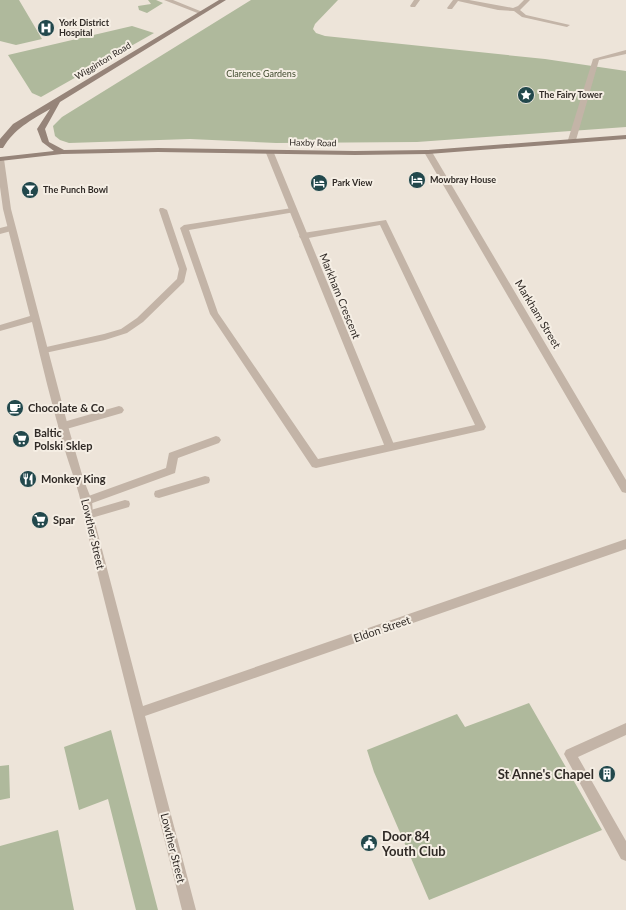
<svg xmlns="http://www.w3.org/2000/svg" width="626" height="910" viewBox="0 0 626 910" font-family="Lato,sans-serif">
	<style>
		.green { fill: #afb99c }
		.lines { fill: none; stroke-linecap: round; stroke-linejoin: round }
		.lane { fill: #c3b4a7; fill-rule: evenodd }
		.street { fill: #c3b4a7; fill-rule: evenodd }
		.secondary { fill: #968479; fill-rule: evenodd }
		.labels { text-anchor: middle; stroke-width: 4; stroke-linejoin: round; paint-order: stroke }
		.far-poi-label { font-size: 9px; font-weight: bold; fill: #302a26; stroke: #f5eee4; text-anchor: start }
		.far-street-label { font-size: 9px; fill: #302a26; stroke: #f5eee4 }
		.far-park-label { font-size: 9px; fill: #404b2e; stroke: #f5eee4 }
		.street-label { font-size: 11px; fill: #302a26; stroke: #f5eee4 }
		.poi-label { font-size: 11px; font-weight: bold; fill: #302a26; stroke: #f5eee4; text-anchor: start }
		.near-poi-label { font-size: 13px; font-weight: bold; fill: #302a26; stroke: #f5eee4; text-anchor: end }
	</style>
	<rect width="100%" height="100%" fill="#ede4d9"/>
	<path class="green" d="M0,0H19L42,39L16,45L0,41Z
		M148,0H156L163,3L147,13L139,10L138,6L151,4Z
		M251,0H338L315,24L313,29L316,33L325,36L545,59L626,71V127L417,142L276,143L190,139L69,143L60,140L55,136L53,126L62,117Z
		M132,26L154,33L41,97L32,93L8,55Z
		M529,703L602,830L429,900L374,772L367,750L457,714L465,727Z
		M111,730L158,910H136L108,799L79,810L64,747Z
		M9,765L10,798L0,800V766Z
		M58,830L74,910H0V846Z"/>
	<g class="lines">
		<path class="lane" d="M164,0H173L205,13L200,14Z
			M626,50V54L599,60L576,140L575,142H569L568,140L593,59Z
			M160,208H163L167,210L187,269L184,282L143,322L127,333L105,340L45,353L42,352L40,350L42,348L104,334L121,329L137,318L177,279L179,269L159,210Z
			M292,208L296,210L295,212L189,230L218,313L318,459L475,425L380,225L303,239L300,238L299,236L303,233L386,220L486,427L484,430L316,468L312,467L210,314L180,228L184,225Z
			M12,225L15,226V230L0,234V228Z
			M119,406L122,407L124,410L122,413L63,430L60,429L58,426L60,423Z
			M216,436L219,437L221,440L219,443L178,458L175,473L87,505L83,504L82,501L83,498L166,468L169,453Z
			M205,476L209,477L210,480L209,483L159,498L155,497L154,494L155,491Z
			M125,500L129,501L130,504L129,507L88,519L84,518L83,515L84,512Z
			M626,723V735L578,757L626,841V861L621,859L564,754L566,750Z"/>
		<path class="street" d="M414,0H420L415,7H411L410,6Z
			M453,0H469L513,8L518,6L524,0H530L520,10L526,15L570,25L567,27L522,17L514,11L498,10L458,1L452,9H448L447,8Z
			M425,150H428L432,152L626,480V493L622,492L424,152Z
			M267,151H270L274,153L395,447L394,450H386L385,447L266,153Z
			M0,157L4,159L11,209L68,426L83,478L92,501L93,515L143,706L626,539V549L145,716L196,910H182L83,515C81,493 70,469 64,447C52,406 42,364 32,322L0,331V325L30,316L3,209L0,187Z"/>
		<path class="secondary" d="M219,0H226L60,102L45,129L49,142L64,150L158,148L355,151L428,150L626,135V139L428,154L355,155L158,152L62,154L0,161V157L54,151L42,142L37,129L50,109C30,121 15,128 3,148H0V139L13,124Z"/>
	</g>
	<defs>
		<g id="hospital-disc" transform="scale(0.9)"><circle r="9.5" fill="#22484c" stroke="#f5eee4"/><path d="M-5-5h3v3.5h4V-5h3V5h-3V1.5h-4V5h-3Z" fill="#fff"/></g>
		<g id="sight-disc" transform="scale(0.9)"><circle r="9.5" fill="#22484c" stroke="#f5eee4"/><path d="M0-6L1.8-2.2L6-1.7L2.9 1.2L3.7 5.4L0 3.3L-3.7 5.4L-2.9 1.2L-6-1.7L-1.8-2.2Z" fill="#fff"/></g>
		<g id="hotel-disc" transform="scale(0.9)"><circle r="9.5" fill="#22484c" stroke="#f5eee4"/><path d="M-6-4.5h1.5V1H6V5H4.5V3h-9V5H-6ZM-4 0a1.8 1.8 0 1 1 3.6 0ZM.5 0V-2.5h3Q6-2.5 6 0Z" fill="#fff"/></g>
		<g id="bar-disc" transform="scale(0.9)"><circle r="9.5" fill="#22484c" stroke="#f5eee4"/><path d="M-6-5H6L.8 .8V4.5H3.5V6h-7V4.5H-.8V.8Z" fill="#fff"/></g>
		<g id="cafe-disc" transform="scale(0.9)"><circle r="9.5" fill="#22484c" stroke="#f5eee4"/><path d="M-5.5-4.5H6V0H3Q3 3.5 0 3.5H-2.5Q-5.5 3.5-5.5 0ZM3-3.2v2h1.7v-2ZM-6 4.5H4V6H-6Z" fill="#fff"/></g>
		<g id="supermarket-disc" transform="scale(0.9)"><circle r="9.5" fill="#22484c" stroke="#f5eee4"/><path d="M-6-5.5h2.5l.6 2H6L4.5 2H-2.5L-4.4-4H-6ZM-1.5 3.2a1.3 1.3 0 1 0 .1 0ZM3 3.2a1.3 1.3 0 1 0 .1 0Z" fill="#fff"/></g>
		<g id="restaurant-disc" transform="scale(0.9)"><circle r="9.5" fill="#22484c" stroke="#f5eee4"/><path d="M-5-6h1v4h1v-4h1v4h1v-4h1v5L-1.5 .5V6h-2V.5L-5-1ZM5-6V6H3V1.5H1.5Q1.5-4 5-6Z" fill="#fff"/></g>
		<g id="building-disc" transform="scale(0.9)"><circle r="9.5" fill="#22484c" stroke="#f5eee4"/><path d="M-4-6H4V6H1V3H-1V6H-4ZM-2.5-4.3h1.7v1.8h-1.7ZM.8-4.3h1.7v1.8H.8ZM-2.5-1h1.7V.8h-1.7ZM.8-1h1.7V.8H.8Z" fill="#fff"/></g>
		<g id="civic-disc" transform="scale(0.9)"><circle r="9.5" fill="#22484c" stroke="#f5eee4"/><path d="M-.6-6.5H3V-4.5H.6V-3L4-1V1h2V6H-6V1h2V-1L-.6-3ZM-1.2 2.5V6h2.4V2.5Z" fill="#fff"/></g>
	</defs>
	<g fill-rule="evenodd">
		<use href="#hospital-disc" x="46" y="28"/>
		<use href="#sight-disc" x="526" y="95"/>
		<use href="#hotel-disc" x="417" y="180"/>
		<use href="#hotel-disc" x="319" y="183"/>
		<use href="#bar-disc" x="30" y="190"/>
		<use href="#cafe-disc" x="15" y="408"/>
		<use href="#supermarket-disc" x="21" y="439"/>
		<use href="#restaurant-disc" x="28" y="479"/>
		<use href="#supermarket-disc" x="40" y="520"/>
		<use href="#building-disc" x="607" y="774"/>
		<use href="#civic-disc" x="369" y="843"/>
	</g>
	<g class="labels">
		<g class="far-poi-label">
			<text x="59" y="26">York District<tspan x="59" dy="10">Hospital</tspan></text>
			<text x="539" y="98">The Fairy Tower</text>
			<text x="430" y="183">Mowbray House</text>
			<text x="332" y="186">Park View</text>
			<text x="43" y="193">The Punch Bowl</text>
		</g>
		<g class="far-street-label">
			<text transform="translate(103 61) rotate(-31)" y="3">Wigginton Road</text>
			<text transform="translate(313 143) rotate(1)" y="3">Haxby Road</text>
		</g>
		<g class="far-park-label">
			<text x="261" y="77">Clarence Gardens</text>
		</g>
		<g class="street-label">
			<text transform="translate(340 296) rotate(68)" y="4">Markham Crescent</text>
			<text transform="translate(538 314) rotate(59)" y="4">Markham Street</text>
			<text transform="translate(93 534) rotate(77)" y="4">Lowther Street</text>
			<text transform="translate(382 629) rotate(-19)" y="4">Eldon Street</text>
			<text transform="translate(173 848) rotate(76)" y="4">Lowther Street</text>
		</g>
		<g class="poi-label">
			<text x="28" y="412">Chocolate &amp; Co</text>
			<text x="34" y="437">Baltic<tspan x="34" dy="13">Polski Sklep</tspan></text>
			<text x="41" y="483">Monkey King</text>
			<text x="53" y="524">Spar</text>
		</g>
		<g class="near-poi-label">
			<text x="594" y="779">St Anne's Chapel</text>
			<text x="382" y="841" text-anchor="start">Door 84<tspan x="382" dy="15">Youth Club</tspan></text>
		</g>
	</g>
</svg>
